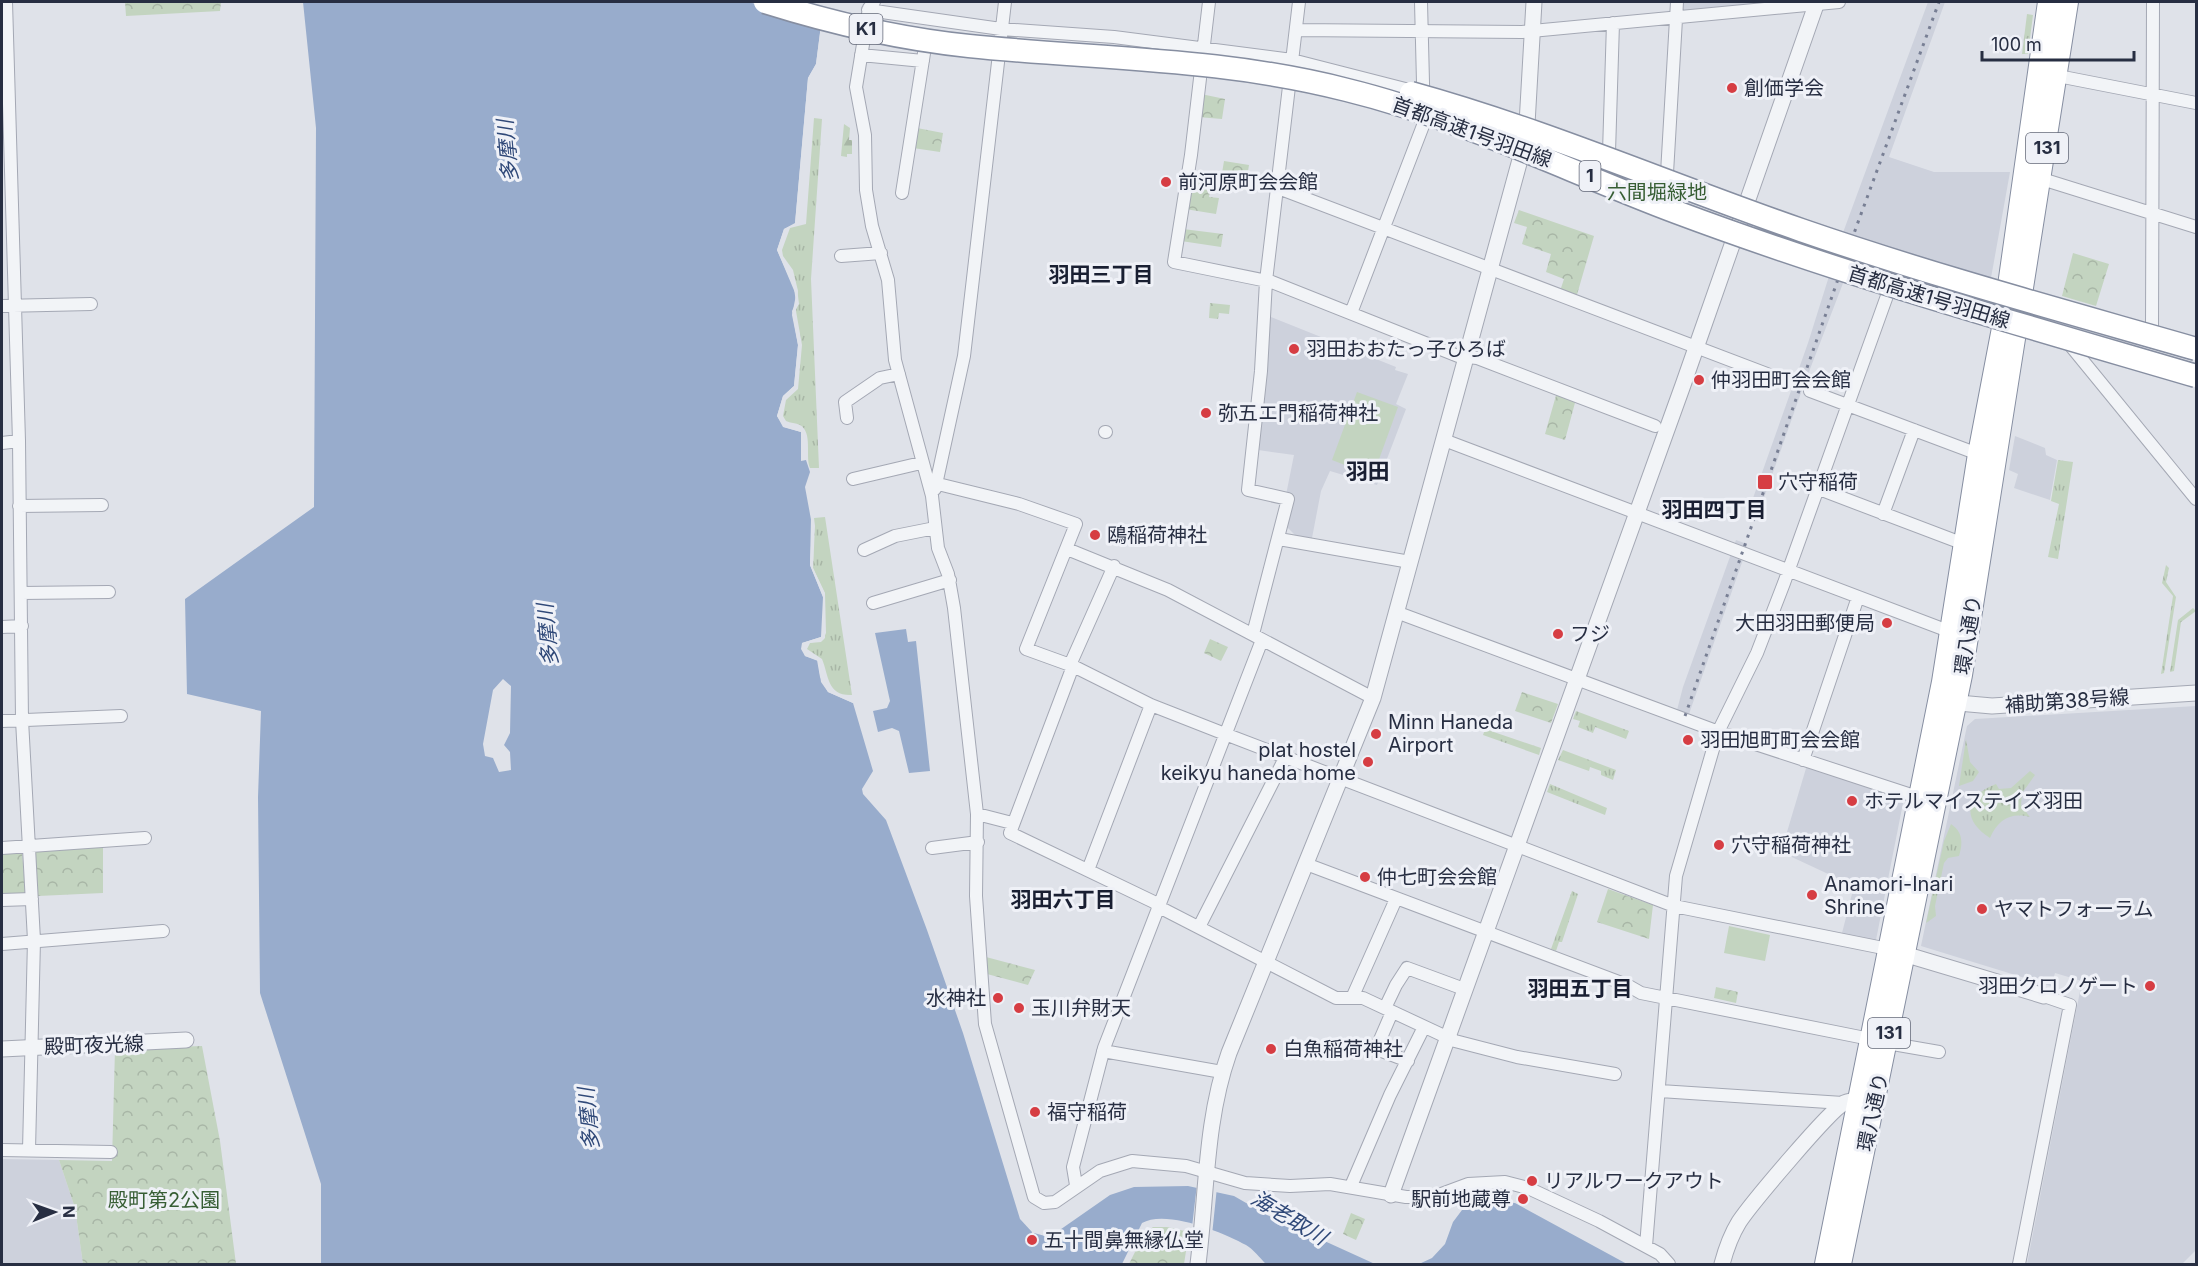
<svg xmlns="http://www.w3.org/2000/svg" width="2198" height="1266" viewBox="0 0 2198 1266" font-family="Inter,'Noto Sans JP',sans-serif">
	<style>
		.built { fill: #cdd1dc }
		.grass { fill: url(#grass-tufts) }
		.forest { fill: url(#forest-firs) }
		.park { fill: url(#park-crowns) }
		.pitch { fill: #c3d4c0 }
		.water { fill: #98accc; fill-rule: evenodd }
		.pier { fill: #dfe2e9 }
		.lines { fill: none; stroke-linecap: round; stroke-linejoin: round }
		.minor-casing { stroke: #a4a8b4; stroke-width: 14 }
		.tertiary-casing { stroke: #a4a8b4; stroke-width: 17 }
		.trunk-casing { stroke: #868ea1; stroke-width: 22 }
		.minor { stroke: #f2f4f7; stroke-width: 12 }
		.tertiary { stroke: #f2f4f7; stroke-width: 15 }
		.trunk { stroke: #fff; stroke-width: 20 }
		.rail { stroke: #787f94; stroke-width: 3; stroke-dasharray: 3 6; stroke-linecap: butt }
		.motorway-bridge-casing { stroke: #868ea1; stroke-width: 25; stroke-linecap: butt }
		.motorway-bridge { stroke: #fff; stroke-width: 22 }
		.poi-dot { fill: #d63d43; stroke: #eff1f7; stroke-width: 2 }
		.labels { text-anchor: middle; stroke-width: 6; stroke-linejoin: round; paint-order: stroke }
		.shield { fill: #eff1f7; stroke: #636878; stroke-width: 1.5 }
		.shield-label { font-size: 18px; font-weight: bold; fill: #272e42 }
		.poi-label { font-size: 20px; fill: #272e42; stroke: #eff1f7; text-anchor: start }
		.street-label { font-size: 20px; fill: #272e42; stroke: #eff1f7 }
		.park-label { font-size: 20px; fill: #375e34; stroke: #eff1f7 }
		.water-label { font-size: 21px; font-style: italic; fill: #2f4878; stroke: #eff1f7 }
		.neighbourhood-label { font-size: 21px; font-weight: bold; fill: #191f32; stroke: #eff1f7 }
		.quarter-label { font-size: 22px; font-weight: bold; fill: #191f32; stroke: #eff1f7 }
	</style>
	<defs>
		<pattern id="grass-tufts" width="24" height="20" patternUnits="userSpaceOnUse" patternTransform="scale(1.5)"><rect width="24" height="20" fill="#c3d4c0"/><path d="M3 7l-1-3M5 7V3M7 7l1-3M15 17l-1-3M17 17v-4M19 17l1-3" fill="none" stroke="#a8b6a6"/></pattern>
		<pattern id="forest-firs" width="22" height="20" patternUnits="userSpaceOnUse" patternTransform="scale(1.5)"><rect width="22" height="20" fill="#c3d4c0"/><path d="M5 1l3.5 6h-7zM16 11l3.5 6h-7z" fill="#a8b6a6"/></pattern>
		<pattern id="park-crowns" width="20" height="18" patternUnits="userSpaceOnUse" patternTransform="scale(1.5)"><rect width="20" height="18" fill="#c3d4c0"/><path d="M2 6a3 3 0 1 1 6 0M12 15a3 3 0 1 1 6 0" fill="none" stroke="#a8b6a6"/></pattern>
	</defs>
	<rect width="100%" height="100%" fill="#dfe2e9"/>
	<path class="built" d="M1679,2H1812L1681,15Z
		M1928,2H1945L1889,157L1934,172H2010L1991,278L1860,239L1802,390L1764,498L1759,519L1747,515L1808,343L1841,238Z
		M1271,317L1396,367L1395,370L1408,374L1396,404L1406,409L1377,485L1330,471L1321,491L1312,538L1296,536L1287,527L1293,497L1286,495L1294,455L1258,450Z
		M2015,436L2045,448L2046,455L2057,460L2050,500L2014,488L2018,474L2009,470Z
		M1736,540L1747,544L1746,551L1689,714L1677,710L1683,687Z
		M2196,706V1250L2182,1264H2027L2082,981L2055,973L2051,986L1921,946L1967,726L1975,719Z
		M1807,765L1904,798L1875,945L1841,937L1854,886L1781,852Z
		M2,1159L59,1160L75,1208L83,1264H2Z"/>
	<path class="grass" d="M2027,14L2033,15L2028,54H2022Z
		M814,118L822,119L811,279L819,468H810C805,457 813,432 800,425C796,423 790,423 786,421L783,416L786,400L798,389L802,345L796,311L798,291L793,270L783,256L782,250L790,228L806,224Z
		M2058,460L2073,462L2058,559L2048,557L2059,504L2051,501Z
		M825,517L852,695C827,696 829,676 822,659L807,649L810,643L821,642L825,638V594L813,568L814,518Z
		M2166,565L2169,568L2166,582L2176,597L2164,673L2161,674L2173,596L2162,583Z
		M2193,608L2196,611L2181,622L2174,671L2170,672L2178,620Z
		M1576,711L1629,731L1626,739L1595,727L1593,733L1578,727L1580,721L1573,719Z
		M1485,729L1541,748L1539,755L1483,735Z
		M1966,739L1970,762L1979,772L1973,781L1959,786Z
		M1563,750L1616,770L1613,780L1601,775V771L1590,767L1589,771L1558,760Z
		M2030,771L2035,775L2022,793L2021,805L2030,817C2010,812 1998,820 1990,838C1961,820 1965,795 1996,784L1999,789L2011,788Z
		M1550,784L1607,808L1605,815L1547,792Z
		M1951,824C1963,832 1963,843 1959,856L1948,858L1944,863L1935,906L1936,916L1926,923L1944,841Z
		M1572,891L1578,894L1562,942H1559L1556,951L1551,949Z"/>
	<path class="forest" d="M844,124L850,128L849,140H852V154H847V157L841,156Z"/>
	<path class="park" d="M125,2H221L220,11L126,16Z
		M1201,94L1225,99L1222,119L1198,117Z
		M917,128L943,133L940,152L913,148Z
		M1224,161L1249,165L1245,190L1231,188V181L1221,179Z
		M1190,181L1211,184L1209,197L1219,198L1216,214L1185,209Z
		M1519,210L1594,236L1576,298L1560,291L1564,279L1546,272L1551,254L1522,244L1527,227L1514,223Z
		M1183,229L1223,234L1221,247L1181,241Z
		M2073,253L2109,264L2096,306L2062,296Z
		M1210,303L1230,305L1229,314L1219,313L1218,319L1209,318Z
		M1557,392L1576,399L1565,440L1545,434Z
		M1210,639L1228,647L1221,661L1204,653Z
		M1522,692L1558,704L1551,723L1515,711Z
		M103,847V893L38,896L35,852Z
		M22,852L26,898L2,899V853Z
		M1608,889L1653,905L1649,939L1597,922Z
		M986,957L1035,970L1028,985L987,974Z
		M1716,987L1738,992L1736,1003L1714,998Z
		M202,1046L220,1141L236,1264H83L75,1208L59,1160L112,1161L115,1049Z
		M1351,1213L1365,1219L1356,1240L1343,1234Z
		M1153,1227H1167L1189,1232L1184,1264H1129L1144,1234Z"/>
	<path class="pitch" d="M1357,392L1398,407L1373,476L1332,460Z
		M1729,926L1770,935L1765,961L1724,953Z"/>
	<path class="water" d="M303,2H824L816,64L808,78L795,224L784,229L777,250L796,295L792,315L798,345L794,386L783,396L777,416L783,427L801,432V460H806L810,472L805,487L812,525L810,565L823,597L821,637L802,643L805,656L817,660L820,677L828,692L853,703L873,771L862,789L863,794L886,820L927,930L963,1033L1020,1219L1032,1232L1029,1242H1034V1233L1045,1236L1054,1234L1110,1195L1134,1187L1188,1186L1234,1196L1267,1215L1375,1264H1266C1260,1258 1253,1249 1246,1245C1223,1232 1165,1209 1142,1223L1122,1264H321V1184L260,993L258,797L261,711L187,694L185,599L314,507L316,128ZM503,679L511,686L510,733L504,745L510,752L511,770L499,772L493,758L485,756L483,744L493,690Z
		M906,629L908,642L916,641L930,771L909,773L899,731L892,728L878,732L873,711L887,708L890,701L875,633Z
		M1492,1201L1515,1203L1627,1264H1419L1432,1258L1445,1244L1453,1222L1462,1210Z"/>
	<path class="pier" d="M749,2H827L819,64L811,79L798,224L789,228L780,245L782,259L797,288L799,304L795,311L801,345L797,386L785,397L780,416L785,424L804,430L803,458L807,457L806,460L801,461V432L784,427L777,416L783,396L794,386L798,345L792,311L796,303L794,288L777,250L784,229L795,223L808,78L816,64L821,25Z
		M811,518H814L815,526L813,568L825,593L826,633L823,640L809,643L804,649L806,653L820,659L826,685L835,693L853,700V703L828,692L821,682L818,661L805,656L801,649L802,643L821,637L823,633V597L810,565Z
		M1197,1184L1217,1187L1212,1235L1192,1227Z"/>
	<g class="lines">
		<g class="minor-casing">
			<path id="minor" d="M6,2L19,441L22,720L34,940L29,1150
				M874,2L869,8L856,87L865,135L866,190L872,226L888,280L895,360L932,496L938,548L948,574L954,608L977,814L976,896L985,1024L1034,1197L1044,1203L1055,1202L1100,1171L1132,1161L1186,1166L1245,1183L1290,1186L1330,1184L1406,1197H1433L1468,1184L1505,1182L1528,1188L1599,1221L1660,1254L1669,1264
				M1209,2L1191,155L1174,262L1272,282L1458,356L1477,358L1655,426
				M868,10L1001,29L1114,37L1292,60L1417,92
				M1296,30L1522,32L1839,2
				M861,55L923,61
				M2058,76L2196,103
				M1609,152L1613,23
				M1667,173L1677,2
				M2042,179L2196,227
				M1278,188L1788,382
				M902,193L925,47
				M841,256L881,253
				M2,306L91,304
				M1351,313L1424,123L1421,2
				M2152,328L2153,2
				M2070,345L2196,499
				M1810,391L1978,454
				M847,418L845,402L880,378L899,374
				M1105,432H1106
				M1444,440L1951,632
				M2,443L19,441
				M853,479L921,463
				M938,484L1019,504L1076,524L1026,649L1073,666L1151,705L1225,734L1674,906L1888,949
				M935,489L964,356L1005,2
				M1819,489L1964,544
				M19,506L102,505
				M1883,514L1914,430
				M1279,539L1410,562
				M1067,549L1168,590L1373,698
				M864,550L895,536L935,528
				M21,593L109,592
				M873,603L950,580
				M1396,612L1719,732L1908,794L1925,796
				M2,627L22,626
				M1253,634L1288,499L1248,490L1261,371L1266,281L1299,2
				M1070,665L1114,566
				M1073,666L1010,833L1158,904
				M2,721L121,716
				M1803,760L1858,597
				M977,814L1012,823
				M2,848L145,838
				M932,848L978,842
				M1306,864L1627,985L1641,993L1870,1039
				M1088,870L1151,705
				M2,900L32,899
				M1157,906L1336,998H1363L1455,1041L1517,1057L1615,1074
				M1199,927L1285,758
				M2,944L163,931
				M1352,998L1396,899
				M1385,1008L1396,985L1407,968L1464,989
				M1392,1012L1376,1049L1408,1061
				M1887,1043L1939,1052
				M1103,1051L1222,1072
				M1660,1091L1843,1103
				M2,1150L111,1152
				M1076,1185L1073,1167L1104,1048L1262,640
				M1351,1186L1390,1095L1424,1027
				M1646,1246L1676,876L1718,732L1757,653L1784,583L1888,293
				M2019,1264L2070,1005L2044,996"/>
		</g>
		<g class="tertiary-casing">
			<path id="tertiary" d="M1947,702L1992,706L2196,693
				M1894,951L2044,996
				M2,1049L186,1040
				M1391,1195L1683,385L1817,2
				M1198,1264C1207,1193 1205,1121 1229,1053L1373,698L1521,156L1527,124L1534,2
				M1722,1264C1726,1249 1731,1235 1739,1222C1751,1204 1829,1111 1844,1103C1851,1100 1859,1100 1866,1101"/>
		</g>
		<g class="trunk-casing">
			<path id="trunk" d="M1825,1264L1942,682L1978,454L2002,328L2048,2
				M1841,1264L1962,675L2068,2"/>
		</g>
		<use href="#minor" class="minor"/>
		<use href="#tertiary" class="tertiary"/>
		<use href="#trunk" class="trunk"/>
		<path class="rail" d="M1685,716L1857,225L1939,2"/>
		<g class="motorway-bridge-casing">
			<path id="motorway-bridge" d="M765,2C832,23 900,39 969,46C1096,59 1224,58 1347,90C1461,118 1567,171 1676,212C1847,276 2022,325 2196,376
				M1411,93C1545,130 1671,185 1801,230C1931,275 2064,311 2196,349"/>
		</g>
		<use href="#motorway-bridge" class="motorway-bridge"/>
	</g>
	<g class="poi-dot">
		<circle cx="1732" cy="88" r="6"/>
		<circle cx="1166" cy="182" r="6"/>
		<circle cx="1294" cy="349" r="6"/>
		<circle cx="1699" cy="380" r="6"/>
		<circle cx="1206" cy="413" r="6"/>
		<rect x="1757" y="474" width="16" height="16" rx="3"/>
		<circle cx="1095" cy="535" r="6"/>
		<circle cx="1887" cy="623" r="6"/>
		<circle cx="1558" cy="634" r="6"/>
		<circle cx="1376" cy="734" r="6"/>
		<circle cx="1688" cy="740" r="6"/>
		<circle cx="1368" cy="762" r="6"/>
		<circle cx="1852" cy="801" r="6"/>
		<circle cx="1719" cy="845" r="6"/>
		<circle cx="1365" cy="877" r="6"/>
		<circle cx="1812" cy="895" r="6"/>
		<circle cx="1982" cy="909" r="6"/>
		<circle cx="2150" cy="986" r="6"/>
		<circle cx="998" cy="998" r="6"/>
		<circle cx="1019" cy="1008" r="6"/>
		<circle cx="1271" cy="1049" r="6"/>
		<circle cx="1035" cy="1112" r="6"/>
		<circle cx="1532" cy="1181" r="6"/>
		<circle cx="1523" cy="1199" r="6"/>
		<circle cx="1032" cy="1240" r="6"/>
	</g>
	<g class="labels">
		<g class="shield">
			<rect x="849.5" y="14" width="33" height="30" rx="4.5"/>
			<rect x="2026" y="133" width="42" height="30" rx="4.5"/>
			<rect x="1579.5" y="161" width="21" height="30" rx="4.5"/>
			<rect x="1868" y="1018" width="42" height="30" rx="4.5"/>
		</g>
		<g class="shield-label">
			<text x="866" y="35">K1</text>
			<text x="2047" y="154">131</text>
			<text x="1590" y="182">1</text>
			<text x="1889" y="1039">131</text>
		</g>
		<g class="poi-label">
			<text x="1744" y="95">創価学会</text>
			<text x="1178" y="189">前河原町会会館</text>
			<text x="1306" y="356">羽田おおたっ子ひろば</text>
			<text x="1711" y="387">仲羽田町会会館</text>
			<text x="1218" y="420">弥五エ門稲荷神社</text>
			<text x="1778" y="489">穴守稲荷</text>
			<text x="1107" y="542">鴎稲荷神社</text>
			<text x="1875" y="630" text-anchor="end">大田羽田郵便局</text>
			<text x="1570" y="641">フジ</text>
			<text x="1388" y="729">Minn Haneda<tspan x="1388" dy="23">Airport</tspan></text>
			<text x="1700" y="747">羽田旭町町会会館</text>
			<text x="1356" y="757" text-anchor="end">plat hostel<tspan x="1356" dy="23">keikyu haneda home</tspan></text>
			<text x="1864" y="808">ホテルマイステイズ羽田</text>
			<text x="1731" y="852">穴守稲荷神社</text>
			<text x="1377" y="884">仲七町会会館</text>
			<text x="1824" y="891">Anamori-Inari<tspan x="1824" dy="23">Shrine</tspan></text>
			<text x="1994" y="916">ヤマトフォーラム</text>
			<text x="2138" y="993" text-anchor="end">羽田クロノゲート</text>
			<text x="986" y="1005" text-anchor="end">水神社</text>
			<text x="1031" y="1015">玉川弁財天</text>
			<text x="1283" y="1056">白魚稲荷神社</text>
			<text x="1047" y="1119">福守稲荷</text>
			<text x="1544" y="1188">リアルワークアウト</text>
			<text x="1511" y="1206" text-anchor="end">駅前地蔵尊</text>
			<text x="1044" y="1247">五十間鼻無縁仏堂</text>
		</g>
		<g class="street-label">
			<text transform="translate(1472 132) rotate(20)" y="7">首都高速1号羽田線</text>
			<text transform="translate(1929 297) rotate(17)" y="7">首都高速1号羽田線</text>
			<text transform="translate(1968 635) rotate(-81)" y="7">環八通り</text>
			<text transform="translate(2067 701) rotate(-4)" y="7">補助第38号線</text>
			<text transform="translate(94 1045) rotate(-2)" y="7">殿町夜光線</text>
			<text transform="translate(1873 1112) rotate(-78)" y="7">環八通り</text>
		</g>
		<g class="park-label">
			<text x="1657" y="199">六間堀緑地</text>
			<text x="164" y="1207">殿町第2公園</text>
		</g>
		<g class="water-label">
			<text transform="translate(508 151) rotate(-95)" y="7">多摩川</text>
			<text transform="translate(548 635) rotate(-95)" y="7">多摩川</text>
			<text transform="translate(589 1119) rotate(-95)" y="7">多摩川</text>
			<text transform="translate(1289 1218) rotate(31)" y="7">海老取川</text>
		</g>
		<g class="neighbourhood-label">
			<text x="1101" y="282">羽田三丁目</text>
			<text x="1714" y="517">羽田四丁目</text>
			<text x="1063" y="907">羽田六丁目</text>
			<text x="1580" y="996">羽田五丁目</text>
		</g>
		<g class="quarter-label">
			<text x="1368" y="479">羽田</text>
		</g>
	</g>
	<rect width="2198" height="1266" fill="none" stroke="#272e42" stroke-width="6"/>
	<g transform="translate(54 1212) rotate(89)" stroke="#eff1f7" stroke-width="4.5" paint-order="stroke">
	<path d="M0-4.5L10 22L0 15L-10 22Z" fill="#272e42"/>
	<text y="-9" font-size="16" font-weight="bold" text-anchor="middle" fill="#272e42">N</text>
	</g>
	<path d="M1982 51v9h152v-9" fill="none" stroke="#272e42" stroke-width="3"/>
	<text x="1991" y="51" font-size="18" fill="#272e42" stroke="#eff1f7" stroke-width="4.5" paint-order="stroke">100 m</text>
</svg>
